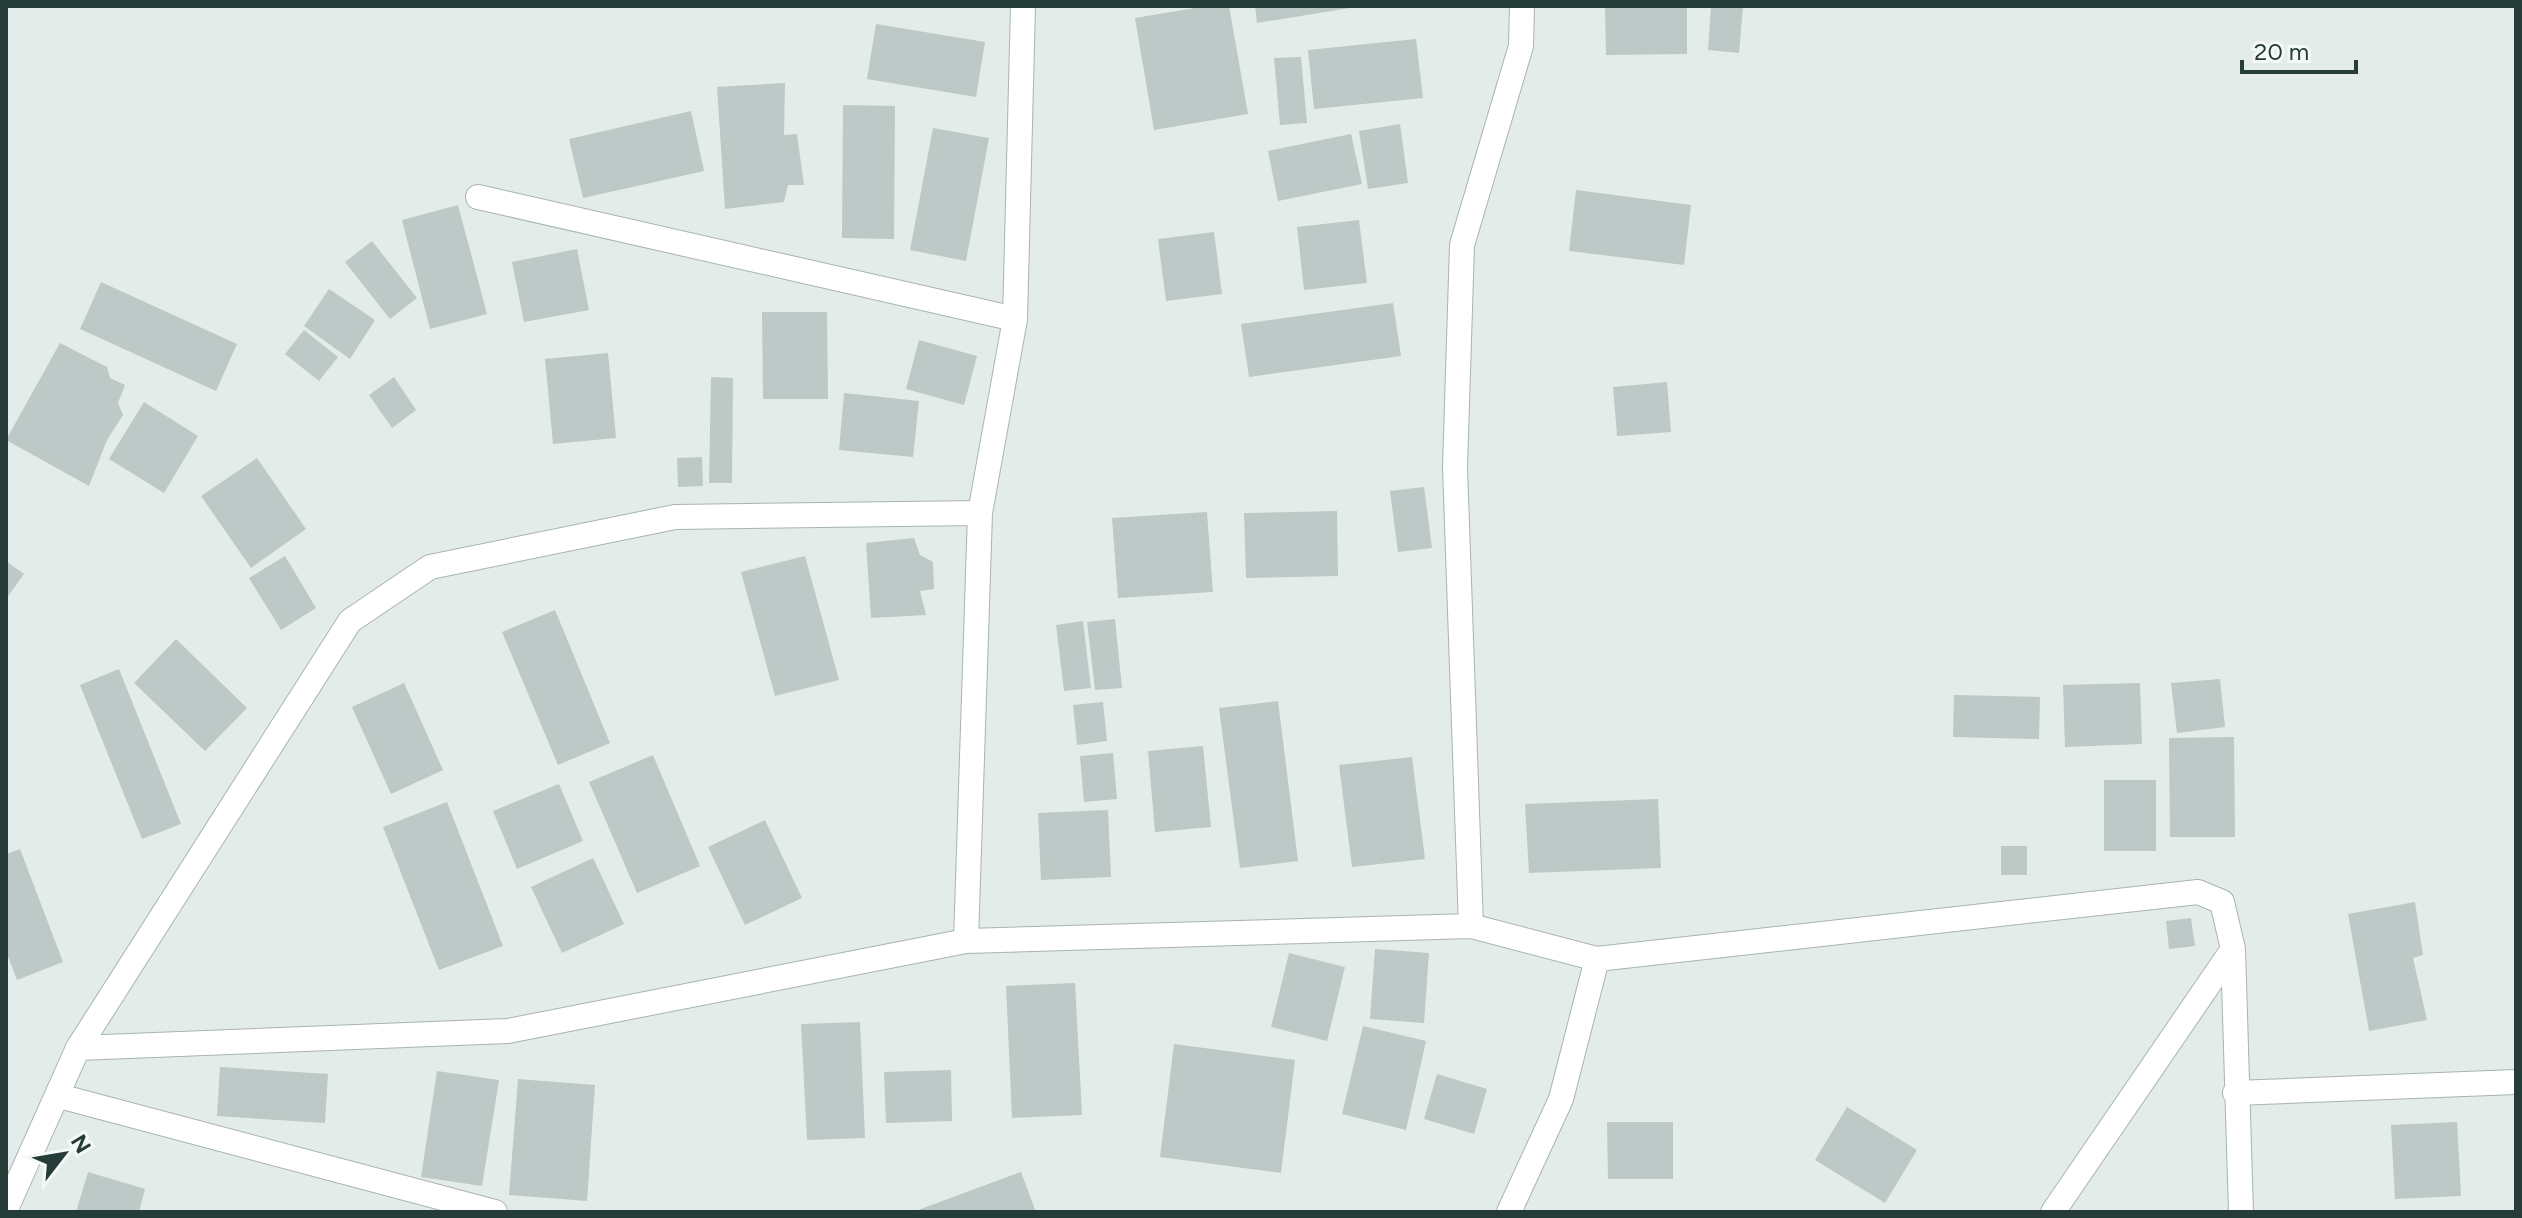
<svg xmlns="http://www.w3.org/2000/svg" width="2522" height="1218" viewBox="0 0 2522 1218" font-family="Figtree,sans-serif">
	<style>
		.building { fill: #bcc9c6 }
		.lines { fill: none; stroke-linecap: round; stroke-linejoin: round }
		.minor-casing { stroke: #a7b4b0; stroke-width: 26 }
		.minor { stroke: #fff; stroke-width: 24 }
	</style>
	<rect width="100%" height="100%" fill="#e4ece9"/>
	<path class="building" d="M1207,6H1229L1248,114L1154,130L1135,18Z
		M1255,6H1350V8L1257,23Z
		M1605,6H1687V54L1606,55Z
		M1711,6H1743L1739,53L1708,50Z
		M876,24L985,42L976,97L867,79Z
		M1416,39L1423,98L1314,109L1308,50Z
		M1301,57L1307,123L1280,125L1274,58Z
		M785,83L784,135L797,134L804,185H788L784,202L725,209L717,87Z
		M843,105L895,106L894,239L842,238Z
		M691,111L704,171L583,198L569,139Z
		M1400,124L1408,183L1368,189L1359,131Z
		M933,128L989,138L966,261L910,250Z
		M1351,134L1362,184L1278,201L1268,151Z
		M1576,190L1691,205L1684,265L1569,251Z
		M458,205L487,314L430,329L402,220Z
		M1359,220L1367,283L1304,290L1297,227Z
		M1214,232L1222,294L1166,301L1158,239Z
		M372,241L417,298L390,319L345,262Z
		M577,249L589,310L524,322L512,262Z
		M101,282L237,344L216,391L80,329Z
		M329,289L375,320L350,359L304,326Z
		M1393,303L1401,356L1249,377L1241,324Z
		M762,312H827L828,399H763Z
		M304,330L338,357L319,381L285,354Z
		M919,340L977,356L964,405L906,389Z
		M60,343L107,367L110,378L125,385L118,403L123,415L107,440L89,486L6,440Z
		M608,353L616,438L553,444L545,359Z
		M394,377L416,410L392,428L369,395Z
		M711,377L733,378L732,483H709Z
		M1667,382L1671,432L1617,436L1613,387Z
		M844,393L919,401L913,457L839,450Z
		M144,402L198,436L164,493L109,459Z
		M702,457L703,486L678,487L677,458Z
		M257,458L306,529L251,568L201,496Z
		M1424,487L1432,548L1398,552L1390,491Z
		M1337,511L1338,576L1246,578L1244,513Z
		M1207,512L1213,592L1118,598L1112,518Z
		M914,538L920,555L933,562L934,589L920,591L926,615L871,618L866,543Z
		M285,556L316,608L281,630L249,578Z
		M805,556L839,680L775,696L741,572Z
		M6,561L24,574L6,599Z
		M555,610L610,743L558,765L502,632Z
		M1115,619L1122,688L1095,690L1087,622Z
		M1083,621L1091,688L1064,691L1056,625Z
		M176,639L247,708L205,751L134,683Z
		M119,669L181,824L142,839L80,685Z
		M2220,679L2225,727L2177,733L2171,683Z
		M404,683L443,770L391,794L352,707Z
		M2140,683L2142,744L2065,747L2063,685Z
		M1954,695L2040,697L2039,739L1953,737Z
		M1278,701L1298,861L1240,868L1219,708Z
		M1103,702L1107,741L1077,745L1073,705Z
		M2234,737L2235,837H2170L2169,738Z
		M1203,746L1211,827L1155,832L1148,751Z
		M1113,753L1117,799L1084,802L1080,756Z
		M653,755L700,866L637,893L589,782Z
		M1412,757L1425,859L1352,867L1339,765Z
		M2104,780H2156V851H2104Z
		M559,784L583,841L517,869L493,811Z
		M1658,799L1661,868L1529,873L1525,804Z
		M447,802L503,946L439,970L383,827Z
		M1108,810L1111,877L1041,880L1038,813Z
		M765,820L802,898L745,925L708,847Z
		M2001,846H2027V875H2001Z
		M20,849L63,962L17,980L6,951V854Z
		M593,858L624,924L562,953L531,887Z
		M2415,902L2423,955L2413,958L2427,1020L2369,1031L2348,914Z
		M2191,918L2195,946L2169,949L2166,921Z
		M1375,949L1429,953L1424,1023L1370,1019Z
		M1289,953L1345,967L1327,1041L1271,1027Z
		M1075,983L1082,1115L1012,1118L1006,986Z
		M860,1022L865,1138L807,1140L801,1024Z
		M1363,1026L1426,1041L1406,1130L1342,1114Z
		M1174,1044L1295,1060L1281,1173L1160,1157Z
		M220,1067L328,1074L325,1123L217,1116Z
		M951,1070L952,1121L886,1123L884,1072Z
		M437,1071L499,1080L482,1186L421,1177Z
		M1437,1074L1487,1089L1474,1134L1424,1119Z
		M518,1079L595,1085L587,1201L509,1195Z
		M1847,1107L1917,1150L1885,1203L1815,1160Z
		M1607,1122H1673V1179H1608Z
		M2457,1122L2461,1196L2395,1199L2391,1125Z
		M88,1172L145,1189L139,1212H76Z
		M1021,1172L1036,1212H919L918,1210Z"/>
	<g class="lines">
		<g class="minor-casing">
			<path id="minor" d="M478,197L1015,319
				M1471,926L1455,467L1462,245L1521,46L1522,6
				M966,941L980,513L1015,319L1023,6
				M1597,959L2198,892L2222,902L2233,949L2241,1212
				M78,1048L350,621L430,567L675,517L980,513
				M2235,1093L2516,1082
				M59,1096L495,1212
				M6,1209L78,1048L508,1031L966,941L1471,926L1597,959L1561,1099L1509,1212
				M2053,1212L2233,949"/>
		</g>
		<use href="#minor" class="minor"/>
	</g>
	<rect width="2522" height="1218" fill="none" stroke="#253c38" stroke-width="16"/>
	<g transform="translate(64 1154) rotate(59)" stroke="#f4f9f7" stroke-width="6" paint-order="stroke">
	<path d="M0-6L14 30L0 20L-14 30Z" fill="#253c38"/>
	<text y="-12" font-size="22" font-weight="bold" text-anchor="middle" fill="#253c38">N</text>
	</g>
	<path d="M2242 60v12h114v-12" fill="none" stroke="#253c38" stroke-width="4"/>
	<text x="2254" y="60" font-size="24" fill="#253c38" stroke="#f4f9f7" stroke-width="6" paint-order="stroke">20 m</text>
</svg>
